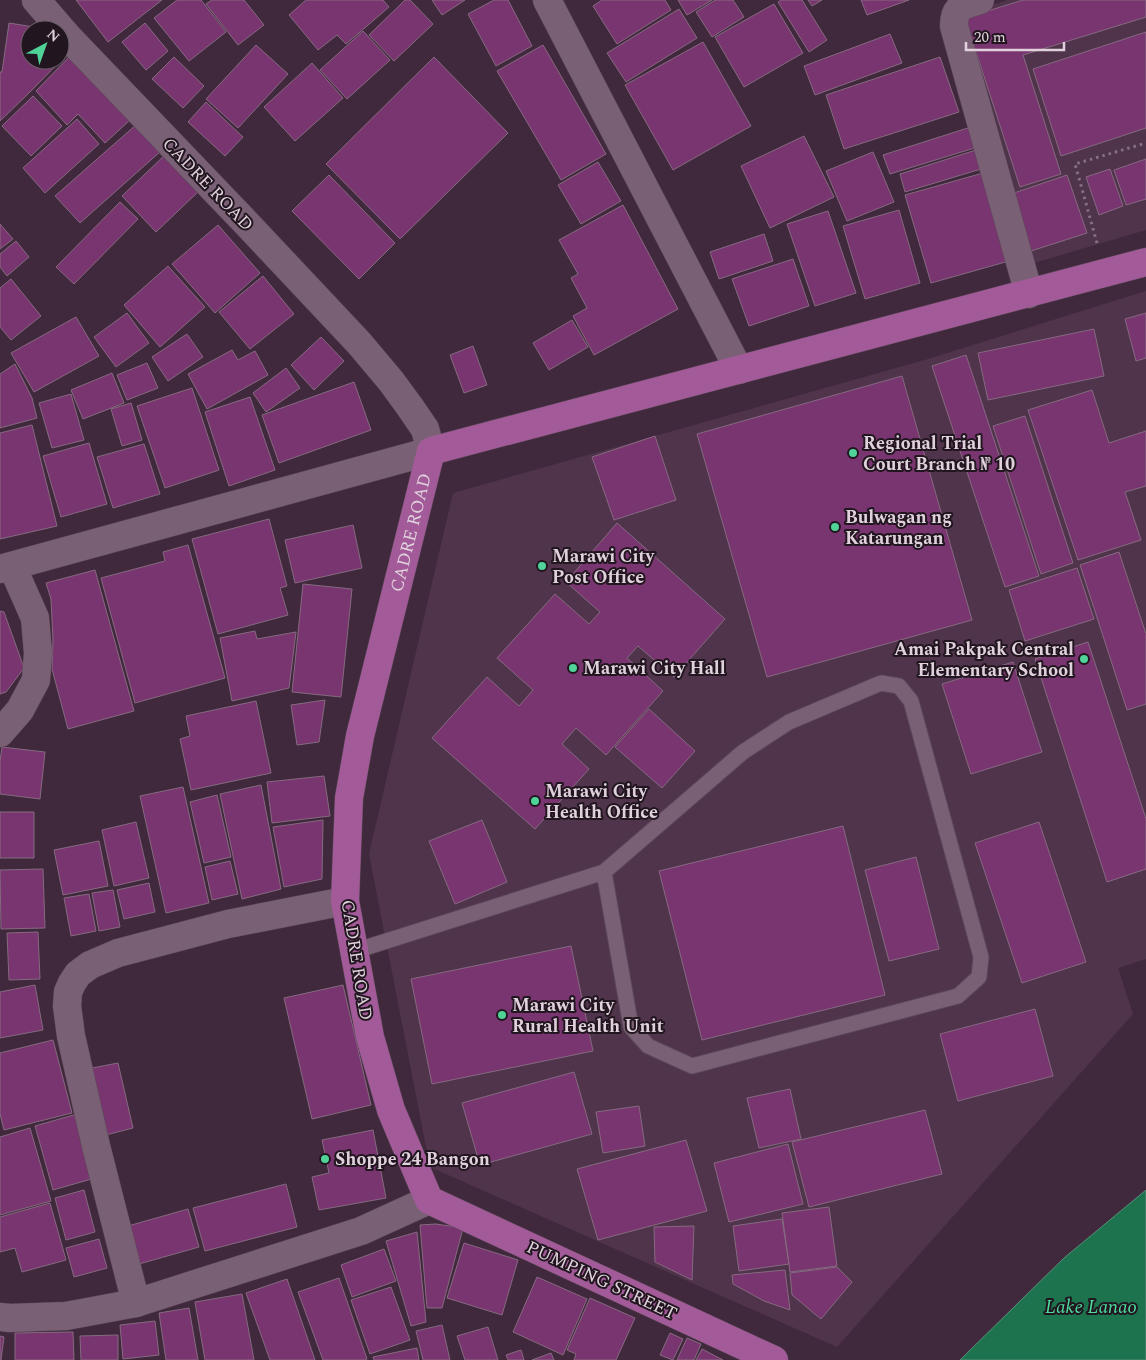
<svg xmlns="http://www.w3.org/2000/svg" width="1146" height="1360" viewBox="0 0 1146 1360" font-family="Spectral,serif">
	<style>
		.built { fill: #50344b }
		.water { fill: #1e734f; stroke: #588f7a }
		.building { fill: #79356f; stroke: #856a80 }
		.lines { fill: none; stroke-linecap: round; stroke-linejoin: round }
		.service-casing { stroke: #5b4758; stroke-width: 17 }
		.minor-casing { stroke: #5b4758; stroke-width: 29 }
		.secondary-casing { stroke: #5b4758; stroke-width: 29 }
		.primary-casing { stroke: #5b4758; stroke-width: 29 }
		.path { stroke: #857181; stroke-width: 3; stroke-dasharray: 2.5 4; stroke-linecap: butt }
		.service { stroke: #7a6075; stroke-width: 15 }
		.minor { stroke: #7a6075; stroke-width: 28 }
		.secondary { stroke: #7a6075; stroke-width: 28 }
		.primary { stroke: #a25b98; stroke-width: 28 }
		.poi-dot { fill: #50d398; stroke: #21161f; stroke-width: 2 }
		.labels { text-anchor: middle; stroke-width: 4; stroke-linejoin: round; paint-order: stroke }
		.street-label { font-size: 18px; fill: #e0d1dd; stroke: #21161f }
		.poi-label { font-size: 18px; font-weight: bold; fill: #e0d1dd; stroke: #21161f; text-anchor: start }
		.water-label { font-size: 19px; font-style: italic; fill: #4ddc9d; stroke: #21161f }
	</style>
	<rect width="100%" height="100%" fill="#41293d"/>
	<path class="built" d="M1008,0H1146V230L1027,265L959,15Z
		M1146,291V959L1118,968L1133,1014L837,1347L430,1167L369,854L453,493L928,359Z"/>
	<path class="water" d="M1146,1190V1360H960L1064,1258Z"/>
	<path class="building" d="M76,0H162L108,42Z
		M177,0H201L226,32L189,61L154,18Z
		M212,0H244L264,25L238,45L206,4Z
		M306,0H383L389,7L346,44L337,35L318,50L289,15Z
		M405,0H410L433,24L394,61L369,35Z
		M432,0H465L442,15Z
		M494,0H508L532,46L496,66L468,14Z
		M602,0H665L671,10L617,44L593,6Z
		M678,0H712L687,15Z
		M715,0H733L744,17L712,37L696,12Z
		M781,0H802L827,40L809,52L778,2Z
		M808,0H822L812,6Z
		M861,0H909L867,15Z
		M1023,0H1146V17L1023,55L1061,174L1020,187L965,18Z
		M774,4L803,53L744,87L715,37Z
		M679,9L697,38L626,82L607,53Z
		M9,23L40,28L42,30H30V60H60V47L67,54L30,92L0,121V72H2Z
		M145,23L168,51L146,70L122,42Z
		M363,31L390,60L347,99L320,70Z
		M1146,32V128L1061,156L1033,69Z
		M890,34L902,63L815,95L804,66Z
		M703,42L751,126L673,170L625,85Z
		M256,45L288,74L238,128L206,99Z
		M543,45L606,154L561,180L497,71Z
		M71,55L131,119L105,143L78,114L67,125L36,91Z
		M174,57L204,86L183,108L152,79Z
		M434,57L508,133L400,239L326,164Z
		M940,57L959,112L844,149L826,95Z
		M312,63L343,98L295,141L264,107Z
		M33,96L62,126L31,156L2,126Z
		M206,102L243,137L225,156L188,122Z
		M77,119L99,144L45,193L23,168Z
		M137,124L161,151L80,223L55,196Z
		M974,126L981,146L890,174L883,155Z
		M804,136L834,197L770,228L741,166Z
		M976,150L981,169L905,192L900,174Z
		M873,152L894,202L847,221L826,171Z
		M166,154L200,190L156,232L122,196Z
		M1146,159V199L1126,205L1114,170Z
		M598,162L621,201L581,224L558,185Z
		M1110,169L1123,206L1099,215L1086,177Z
		M983,173L1009,261L931,283L905,195Z
		M329,175L395,243L359,279L292,211Z
		M1067,175L1087,233L1031,251L1011,194Z
		M120,202L138,219L74,284L56,267Z
		M623,205L678,309L594,355L573,316L587,308L571,278L578,274L559,240Z
		M899,210L920,283L865,299L843,226Z
		M828,211L856,293L815,306L787,224Z
		M0,224L13,239L0,249Z
		M218,225L260,273L215,313L172,264Z
		M764,234L773,261L719,279L710,252Z
		M16,241L29,257L7,276L0,267V254Z
		M793,259L809,306L749,326L732,279Z
		M168,266L205,307L160,347L124,305Z
		M263,276L294,314L250,349L219,312Z
		M11,279L41,316L11,340L0,327V288Z
		M127,313L149,343L116,367L94,337Z
		M1146,313V358L1136,361L1125,319Z
		M76,317L99,356L34,392L11,353Z
		M572,320L588,347L549,370L533,343Z
		M1094,329L1104,376L988,400L978,353Z
		M187,334L203,357L168,381L152,357Z
		M321,337L344,361L314,390L291,365Z
		M473,346L487,385L464,393L450,355Z
		M232,350L238,360L255,351L268,375L207,409L188,374Z
		M966,355L1039,576L1005,587L932,366Z
		M147,363L158,388L127,400L117,375Z
		M15,364L32,398L37,418L0,428V374Z
		M286,368L300,388L266,412L253,393Z
		M112,373L124,403L83,419L71,390Z
		M902,376L972,620L767,677L697,434Z
		M354,382L371,430L279,463L262,415Z
		M192,388L219,470L165,488L137,406Z
		M1092,390L1109,443L1146,431V486L1125,492L1141,540L1078,560L1028,410Z
		M71,394L84,440L52,448L39,403Z
		M250,397L275,470L229,486L205,412Z
		M131,403L142,440L122,446L111,409Z
		M1025,416L1073,563L1041,574L993,426Z
		M32,425L57,526L0,539V433Z
		M655,436L676,500L614,520L592,457Z
		M89,443L107,504L61,517L43,456Z
		M144,444L160,494L113,508L97,457Z
		M269,519L287,586L280,588L288,615L218,634L192,539Z
		M617,523L725,619L674,677L638,646L627,658L663,691L606,755L576,728L562,744L589,769L535,829L432,738L487,677L519,706L533,690L497,658L555,594L589,624L600,612L566,582Z
		M353,525L362,568L295,583L285,540Z
		M188,545L225,678L135,703L101,578L165,561L163,552Z
		M1119,552L1146,634V704L1127,710L1080,565Z
		M1077,568L1094,619L1025,641L1009,590Z
		M95,570L134,711L68,729L52,669L53,640L51,599L46,583Z
		M303,584L352,589L341,697L292,692Z
		M0,611L4,612L24,668L6,692L0,694Z
		M255,631L257,639L296,632L289,688L232,701L220,638Z
		M1088,642L1146,819V869L1107,882L1035,659Z
		M1013,662L1042,752L971,774L942,684Z
		M325,700L319,742L297,745L291,705Z
		M256,701L271,773L191,790L180,739L190,736L186,716Z
		M649,709L695,751L662,788L615,747Z
		M2,747L45,752L40,799L0,794V761Z
		M324,776L330,816L272,823L267,782Z
		M261,785L281,889L242,899L220,794Z
		M183,787L209,903L166,913L140,796Z
		M217,795L231,857L204,863L190,802Z
		M0,812H34V858H0Z
		M323,820L322,879L284,887L273,827Z
		M482,820L507,882L455,904L429,841Z
		M136,822L149,878L114,886L102,830Z
		M1039,822L1086,962L1022,983L975,843Z
		M843,826L885,995L702,1040L659,871Z
		M99,841L108,886L63,895L54,850Z
		M916,857L939,949L889,961L865,870Z
		M230,861L238,894L212,900L205,867Z
		M43,869L45,928L1,929L0,870Z
		M149,883L155,912L124,919L117,890Z
		M113,890L120,927L99,931L92,893Z
		M89,894L96,931L71,936L64,898Z
		M38,932L40,979L9,980L7,933Z
		M571,946L593,1051L432,1084L411,979Z
		M35,985L43,1030L0,1038V992Z
		M343,985L371,1105L312,1119L284,998Z
		M1035,1009L1053,1076L958,1101L940,1034Z
		M53,1040L72,1113L4,1130L0,1114V1053Z
		M118,1063L133,1128L102,1136L87,1069Z
		M574,1072L592,1134L480,1165L462,1103Z
		M790,1089L801,1139L759,1148L747,1098Z
		M639,1106L645,1146L603,1153L596,1112Z
		M925,1110L942,1174L809,1207L792,1142Z
		M77,1114L95,1178L53,1190L35,1126Z
		M30,1128L51,1201L0,1215V1137Z
		M373,1130L386,1198L319,1210L312,1177L329,1173L322,1140Z
		M686,1140L707,1211L598,1240L577,1169Z
		M788,1144L803,1204L729,1222L714,1163Z
		M286,1184L297,1227L205,1251L193,1208Z
		M84,1190L95,1232L66,1240L55,1198Z
		M50,1203L66,1260L22,1272L15,1248L0,1252V1217Z
		M829,1207L837,1266L790,1272L782,1213Z
		M188,1209L199,1247L139,1264L128,1226Z
		M782,1219L789,1264L739,1271L733,1226Z
		M436,1224L463,1228L442,1308H427L420,1225Z
		M694,1226L692,1280L655,1262L654,1227Z
		M417,1232L426,1322L411,1326L386,1241Z
		M99,1239L107,1268L74,1277L66,1248Z
		M464,1243L518,1260L502,1315L447,1298Z
		M384,1249L396,1281L352,1297L341,1265Z
		M837,1267L852,1282L821,1319L792,1295L790,1273Z
		M785,1270L790,1310L764,1301L733,1284L732,1275Z
		M537,1277L587,1299L563,1355L513,1332Z
		M339,1278L367,1359L365,1360H323L298,1292Z
		M287,1279L315,1360H270L246,1293Z
		M391,1287L410,1340L370,1354L351,1300Z
		M242,1294L254,1360H205L195,1302Z
		M590,1298L635,1318L616,1360H574L576,1354L567,1350Z
		M189,1308L198,1360H166L159,1313Z
		M155,1321L159,1355L123,1359L120,1325Z
		M442,1325L450,1360H423L416,1331Z
		M488,1327L498,1360H465L457,1336Z
		M73,1332L74,1360H15V1333Z
		M670,1333L683,1339L673,1360L660,1355Z
		M118,1335V1360H81L80,1336Z
		M0,1336L4,1337L1,1360H0Z
		M687,1338L701,1344L694,1360H677Z
		M417,1348L419,1360H374L373,1357Z
		M702,1349L723,1360H696Z
		M521,1350L524,1360H508L506,1355Z
		M551,1353L554,1360H532Z"/>
	<g class="lines">
		<g class="service-casing">
			<path id="service" d="M355,951L604,872L743,752L789,722L881,683L899,686L911,701L981,957L979,977L958,996L692,1066L648,1046L631,1027L604,872"/>
		</g>
		<g class="minor-casing">
			<path id="minor" d="M547,0L739,370
				M980,0C963,6 954,6 954,26L1029,294
				M0,733L20,710L36,680L38,653L35,618L12,566
				M136,1303L96,1146L71,1036L67,1006L68,992L72,983L78,974L90,965L118,953L228,924L345,901"/>
		</g>
		<g class="secondary-casing">
			<path id="secondary" d="M0,569L431,451L425,429L410,407L391,381L359,343L249,226L68,37L36,0
				M0,1317L10,1318L66,1316L136,1303L361,1231L429,1200"/>
		</g>
		<g class="primary-casing">
			<g id="primary">
				<path id="s1" d="M774,1360L429,1200L391,1110L370,1037L345,901L349,798L360,736L431,451L1146,262"/>
			</g>
		</g>
		<path class="path" d="M1097,243L1075,164L1146,143"/>
		<use href="#service" class="service"/>
		<use href="#minor" class="minor"/>
		<use href="#secondary" class="secondary"/>
		<use href="#primary" class="primary"/>
	</g>
	<g class="poi-dot">
		<circle cx="853" cy="453" r="5"/>
		<circle cx="835" cy="527" r="5"/>
		<circle cx="542" cy="566" r="5"/>
		<circle cx="1084" cy="659" r="5"/>
		<circle cx="573" cy="668" r="5"/>
		<circle cx="535" cy="801" r="5"/>
		<circle cx="502" cy="1015" r="5"/>
		<circle cx="325" cy="1159" r="5"/>
	</g>
	<g class="labels">
		<g class="street-label">
			<text transform="translate(208 184) rotate(46)" y="6">CADRE ROAD</text>
			<text dy="6" stroke="none"><textPath href="#s1" startOffset="1068">CADRE ROAD</textPath></text>
			<text transform="translate(357 960) rotate(81)" y="6">CADRE ROAD</text>
			<text transform="translate(602 1280) rotate(25)" y="6">PUMPING STREET</text>
		</g>
		<g class="poi-label">
			<text x="863" y="449">Regional Trial<tspan x="863" dy="21">Court Branch № 10</tspan></text>
			<text x="845" y="523">Bulwagan ng<tspan x="845" dy="21">Katarungan</tspan></text>
			<text x="552" y="562">Marawi City<tspan x="552" dy="21">Post Office</tspan></text>
			<text x="1074" y="655" text-anchor="end">Amai Pakpak Central<tspan x="1074" dy="21">Elementary School</tspan></text>
			<text x="583" y="674">Marawi City Hall</text>
			<text x="545" y="797">Marawi City<tspan x="545" dy="21">Health Office</tspan></text>
			<text x="512" y="1011">Marawi City<tspan x="512" dy="21">Rural Health Unit</tspan></text>
			<text x="335" y="1165">Shoppe 24 Bangon</text>
		</g>
		<g class="water-label">
			<text x="1091" y="1313">Lake Lanao</text>
		</g>
	</g>
	<g transform="translate(45 45) rotate(41)"><circle r="24" fill="#21161f" stroke="#6d616b"/>
	<path d="M0-4L9 19L0 12L-9 19Z" fill="#50d398"/>
	<text y="-8" font-size="14" font-weight="bold" text-anchor="middle" fill="#e0d1dd">N</text>
	</g>
	<path d="M966 42v8h98v-8" fill="none" stroke="#e0d1dd" stroke-width="2.5"/>
	<text x="974" y="42" font-size="15" fill="#e0d1dd" stroke="#21161f" stroke-width="4" paint-order="stroke">20 m</text>
</svg>
